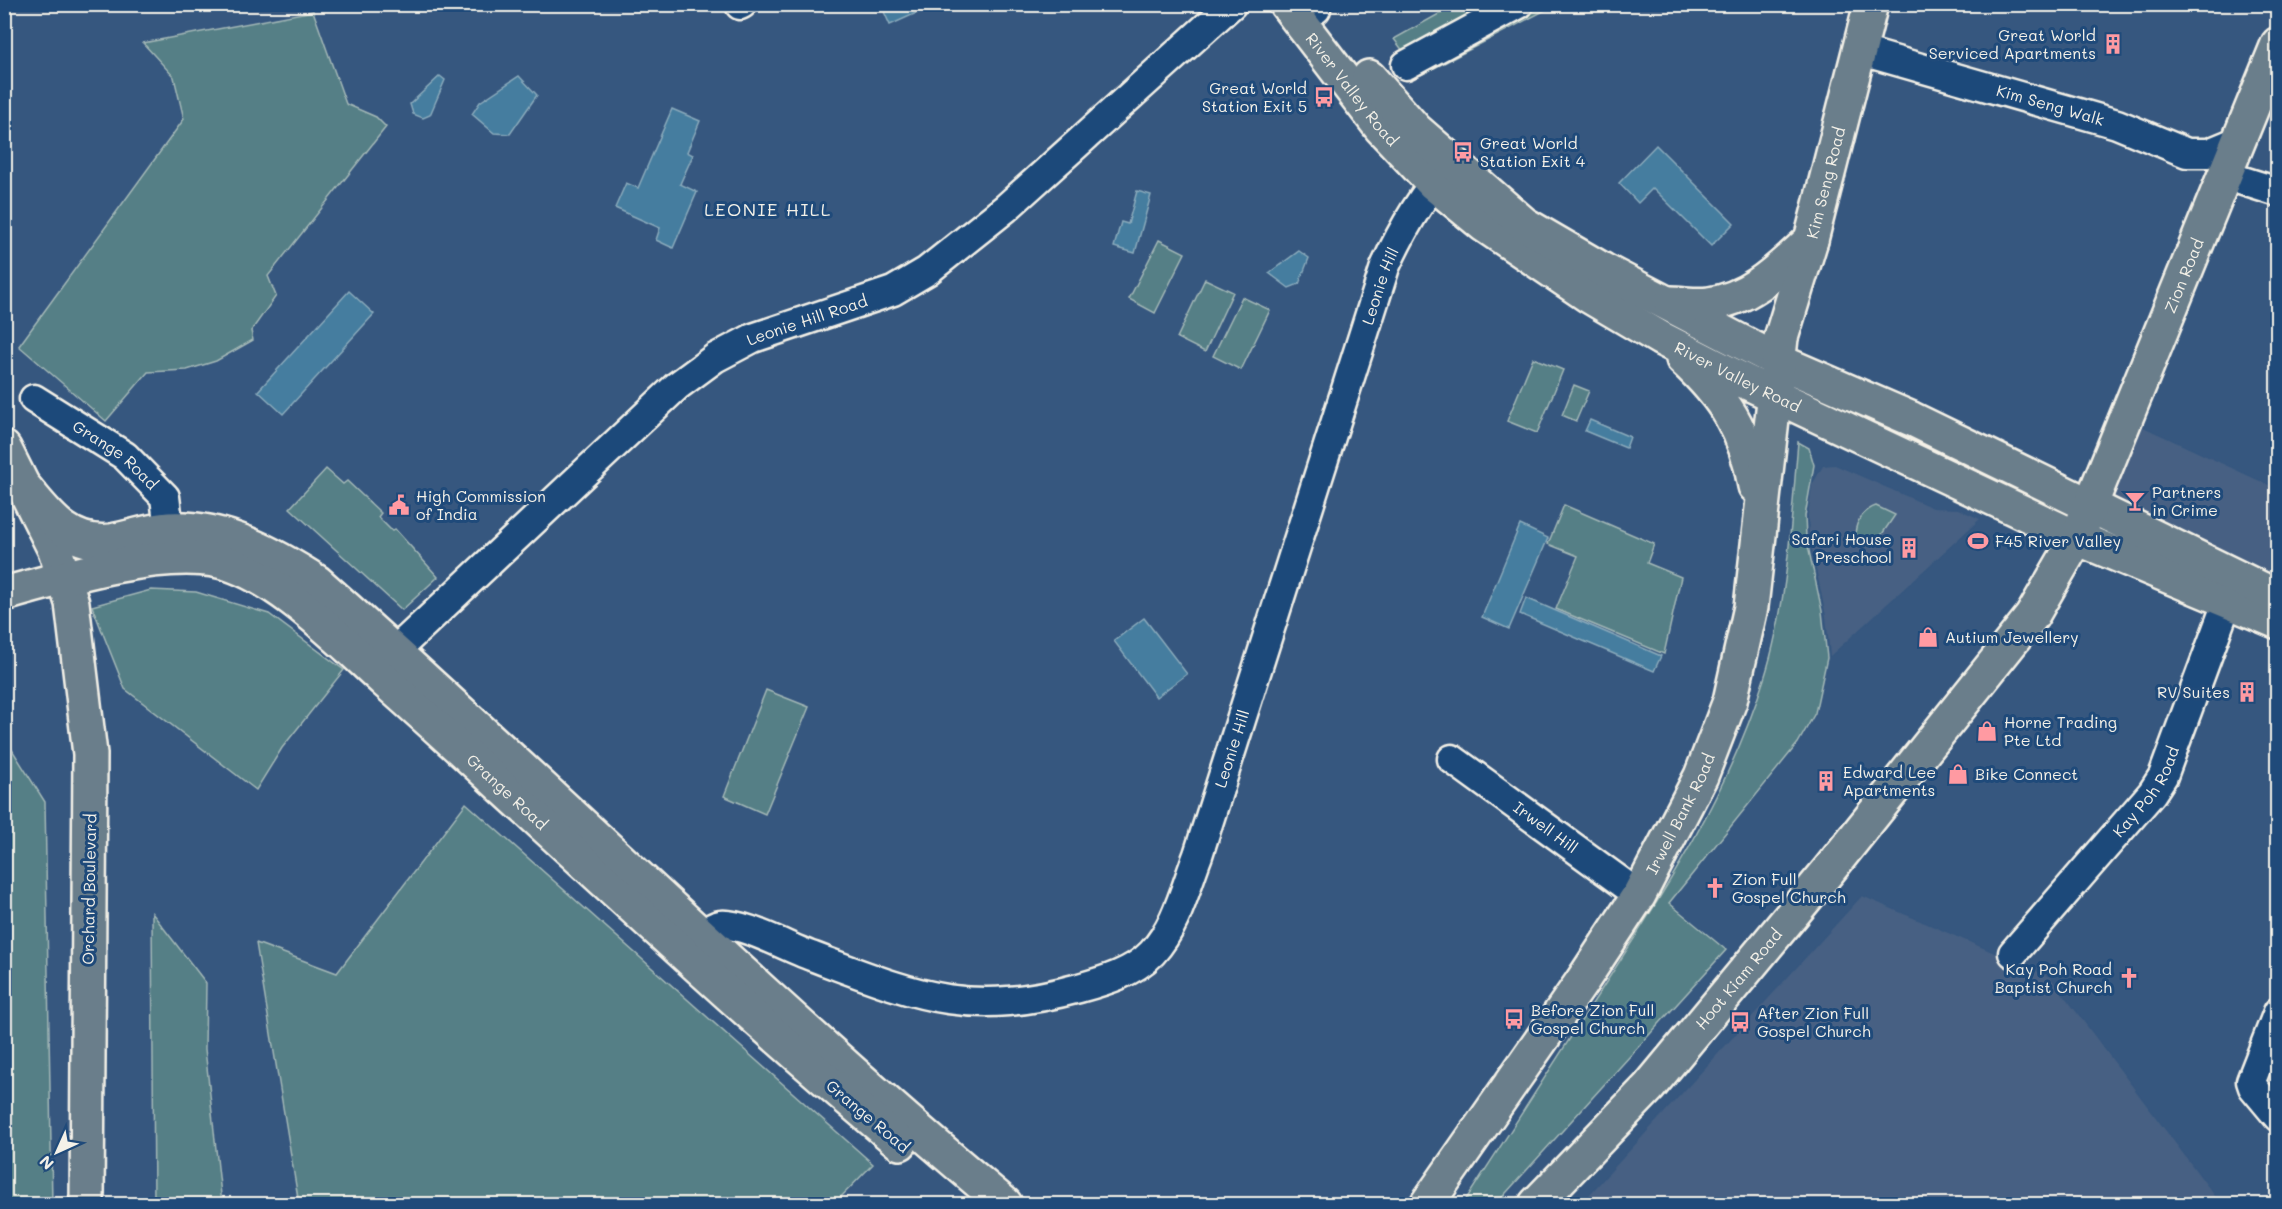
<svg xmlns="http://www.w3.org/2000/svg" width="2282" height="1209" viewBox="0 0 2282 1209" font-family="Mali,sans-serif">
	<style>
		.built { fill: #466083 }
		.green { fill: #547f86; stroke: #a4b8b7; stroke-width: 1.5 }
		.water { fill: #457d9f; stroke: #8babbc; stroke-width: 1.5 }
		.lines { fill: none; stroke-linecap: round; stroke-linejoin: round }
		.minor-casing { stroke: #f4f1e8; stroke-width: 33 }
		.major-casing { stroke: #f4f1e8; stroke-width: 38 }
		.minor { stroke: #1f4a7a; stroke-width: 28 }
		.major { stroke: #6b7e8b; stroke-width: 33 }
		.labels { text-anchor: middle; stroke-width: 6; stroke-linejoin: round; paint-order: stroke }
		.poi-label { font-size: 16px; fill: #f4f1e8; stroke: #1f4a7a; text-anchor: start }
		.street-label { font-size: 16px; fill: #f4f1e8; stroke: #1f4a7a }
		.neighbourhood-label { font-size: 18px; letter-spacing: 1.5px; fill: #f4f1e8; stroke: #1f4a7a }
	</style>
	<rect width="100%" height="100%" fill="#36577f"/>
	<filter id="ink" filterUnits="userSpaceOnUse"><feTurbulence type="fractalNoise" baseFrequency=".0167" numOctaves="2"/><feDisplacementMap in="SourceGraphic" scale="12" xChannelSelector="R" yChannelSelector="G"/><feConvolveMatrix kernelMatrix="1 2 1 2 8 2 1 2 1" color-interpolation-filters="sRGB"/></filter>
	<g filter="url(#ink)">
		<path class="built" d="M2143,427L2277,489V579L2110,502Z
			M1835,465L1933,508L1958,509L1980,519L1830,656L1826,616L1809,535L1808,515L1812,485L1823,466Z
			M1862,896L2050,977L2221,1204H1581Z"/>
		<path class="green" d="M1455,5H1555L1421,75L1394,39Z
			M313,11L346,104L376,117L386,127L268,276L276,296L251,331L253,340L216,361L187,370L148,372L106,421L19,346L184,119L174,77L143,43Z
			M1159,240L1185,253L1155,313L1129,299Z
			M1205,279L1233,292L1205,352L1177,338Z
			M1242,297L1270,310L1241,370L1213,356Z
			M1533,358L1563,370L1537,433L1507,421Z
			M1574,385L1589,391L1576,421L1562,415Z
			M1798,442L1809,448L1814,465L1805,516L1806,537L1822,611L1827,658L1815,713L1798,743L1669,903L1726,950L1496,1204H1463C1510,1132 1556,1060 1603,987C1666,890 1729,791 1764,679C1788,603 1791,521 1798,442Z
			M326,469L343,484L347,481L381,513L378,517L392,531L395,529L438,577L402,610L290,508Z
			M1564,505L1654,544L1647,563L1681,577L1664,654L1556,609L1578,556L1548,544Z
			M1876,506L1895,515L1874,546C1843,546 1856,512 1876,506Z
			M151,590L196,592L269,614L344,670L282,748L256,790L125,689L92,606Z
			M766,690L809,707L765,814L724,796Z
			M4,737L45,802L52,1204H5Z
			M466,803L873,1164L834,1204H299L256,943L337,973Z
			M152,913L206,983L205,1049L222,1204H154Z"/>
		<path class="water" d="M881,5H934L890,25Z
			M440,76L445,80L430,115L423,118L413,114L410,104Z
			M519,76L537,95L510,134L494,133L472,114L480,102Z
			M672,109L700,121L687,152L693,155L680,184L697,192L673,248L656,240L660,228L615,208L626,183L638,188Z
			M1656,145L1734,223L1711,246L1653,188L1638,203L1619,183Z
			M1137,191L1151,195L1135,253L1114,247L1121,222L1128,224Z
			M1299,251L1309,258L1299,284L1289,288L1269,273Z
			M349,291L374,314L283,414L258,391Z
			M1590,420L1630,437L1626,448L1585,431Z
			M1520,525L1548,538L1509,629L1482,617Z
			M1526,598L1661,656L1654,671L1520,614Z
			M1144,618L1187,674L1156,697L1114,641Z"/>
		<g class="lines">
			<g class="minor-casing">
				<g id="minor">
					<path d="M1316,4V9"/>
					<path d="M740,5L742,4"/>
					<path id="s1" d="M1858,50L2117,124L2187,153H2209L2238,141"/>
					<path d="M1406,65L1519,4"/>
					<path d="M2224,175L2278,192"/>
					<path id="s2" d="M34,399L125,456L165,497L169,529"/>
					<path id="s3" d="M395,651L677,386L715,358L753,338L893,291L927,271L1006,208L1232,4"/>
					<path id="s4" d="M1452,759L1639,895"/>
					<path id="s5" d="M690,952C697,943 707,927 720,925C743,922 790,949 814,957C918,996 967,1018 1079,988C1104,981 1133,973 1152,953C1177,926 1185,888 1198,855L1385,267C1401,232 1422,195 1448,167"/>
					<path id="s6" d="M2013,953L2152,793L2163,776L2228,600"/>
					<path d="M2278,1012L2251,1081L2253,1087L2278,1117"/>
				</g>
			</g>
			<g class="major-casing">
				<g id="major">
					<path id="s7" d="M1286,4L1381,128L1433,183L1484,225L1589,296L1660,338L1746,382L2077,538L2278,622"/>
					<path d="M1369,77L1416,130L1524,224L1603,270L1778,361L1912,419L2278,597"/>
					<path d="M1671,303C1683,303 1697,306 1709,304C1751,299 1781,267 1811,240"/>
					<path d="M1683,359C1724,397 1746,431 1755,486"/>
					<path d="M4,448L55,550L72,603L90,754L87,1204"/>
					<path d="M26,489C49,517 70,546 111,541C130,538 150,530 169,529C223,526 274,554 317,582C549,788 768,1006 1005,1204"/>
					<path id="s8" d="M4,594C62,578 155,550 214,560C273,570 342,642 386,682C434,724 480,767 527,810C650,923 772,1036 900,1143"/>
					<path id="s9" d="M1427,1204L1581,983L1639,895L1701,776L1730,701L1751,607L1781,338L1811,240L1871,4"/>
					<path id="s10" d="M1536,1204L1649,1087L1829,870L2032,616L2077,538L2278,44"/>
				</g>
			</g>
			<use href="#minor" class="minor"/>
			<use href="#major" class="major"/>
		</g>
	</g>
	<defs>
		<g id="building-bare" transform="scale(1.62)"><path d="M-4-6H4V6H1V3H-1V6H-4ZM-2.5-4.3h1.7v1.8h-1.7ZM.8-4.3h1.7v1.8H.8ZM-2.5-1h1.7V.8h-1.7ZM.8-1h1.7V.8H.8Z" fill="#ff9aa2" stroke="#1f4a7a" stroke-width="2.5" paint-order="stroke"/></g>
		<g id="bus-bare" transform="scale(1.62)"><path d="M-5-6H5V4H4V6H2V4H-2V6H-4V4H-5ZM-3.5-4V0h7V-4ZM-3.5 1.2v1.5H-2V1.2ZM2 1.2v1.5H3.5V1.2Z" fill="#ff9aa2" stroke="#1f4a7a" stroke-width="2.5" paint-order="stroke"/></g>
		<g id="bar-bare" transform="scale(1.62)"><path d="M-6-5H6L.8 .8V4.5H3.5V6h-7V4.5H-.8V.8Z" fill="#ff9aa2" stroke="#1f4a7a" stroke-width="2.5" paint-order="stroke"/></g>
		<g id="civic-bare" transform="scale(1.62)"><path d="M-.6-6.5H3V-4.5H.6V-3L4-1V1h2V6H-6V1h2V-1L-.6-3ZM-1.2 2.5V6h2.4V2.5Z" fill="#ff9aa2" stroke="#1f4a7a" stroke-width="2.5" paint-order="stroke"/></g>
		<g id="stadium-bare" transform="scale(1.62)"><path d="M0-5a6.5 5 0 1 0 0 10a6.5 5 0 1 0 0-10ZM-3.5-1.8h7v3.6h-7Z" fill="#ff9aa2" stroke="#1f4a7a" stroke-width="2.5" paint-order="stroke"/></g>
		<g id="shop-bare" transform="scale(1.62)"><path d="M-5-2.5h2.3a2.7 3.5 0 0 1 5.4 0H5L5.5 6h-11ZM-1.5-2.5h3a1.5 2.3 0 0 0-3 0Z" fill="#ff9aa2" stroke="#1f4a7a" stroke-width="2.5" paint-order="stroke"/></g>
		<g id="church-bare" transform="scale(1.62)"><path d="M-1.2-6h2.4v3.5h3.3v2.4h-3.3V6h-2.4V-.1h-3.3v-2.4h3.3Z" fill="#ff9aa2" stroke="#1f4a7a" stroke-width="2.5" paint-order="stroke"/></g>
	</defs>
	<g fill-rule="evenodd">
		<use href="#building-bare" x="2113" y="44"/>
		<use href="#bus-bare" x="1324" y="97"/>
		<use href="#bus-bare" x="1463" y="152"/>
		<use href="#bar-bare" x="2135" y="501"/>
		<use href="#civic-bare" x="399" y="505"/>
		<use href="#stadium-bare" x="1978" y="541"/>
		<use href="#building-bare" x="1909" y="548"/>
		<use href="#shop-bare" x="1928" y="637"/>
		<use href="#building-bare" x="2247" y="692"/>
		<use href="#shop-bare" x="1987" y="731"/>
		<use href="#shop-bare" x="1958" y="774"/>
		<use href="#building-bare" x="1826" y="781"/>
		<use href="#church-bare" x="1715" y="888"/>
		<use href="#church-bare" x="2129" y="978"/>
		<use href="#bus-bare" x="1514" y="1019"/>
		<use href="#bus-bare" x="1740" y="1022"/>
	</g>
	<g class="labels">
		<g class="poi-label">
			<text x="2096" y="41" text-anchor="end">Great World<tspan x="2096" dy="18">Serviced Apartments</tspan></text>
			<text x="1307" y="94" text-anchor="end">Great World<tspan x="1307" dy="18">Station Exit 5</tspan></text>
			<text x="1480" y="149">Great World<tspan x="1480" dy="18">Station Exit 4</tspan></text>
			<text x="2152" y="498">Partners<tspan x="2152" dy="18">in Crime</tspan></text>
			<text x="416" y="502">High Commission<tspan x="416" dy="18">of India</tspan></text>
			<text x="1892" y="545" text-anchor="end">Safari House<tspan x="1892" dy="18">Preschool</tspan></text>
			<text x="1995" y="547">F45 River Valley</text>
			<text x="1945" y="643">Autium Jewellery</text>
			<text x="2230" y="698" text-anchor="end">RV Suites</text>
			<text x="2004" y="728">Horne Trading<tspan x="2004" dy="18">Pte Ltd</tspan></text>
			<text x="1843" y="778">Edward Lee<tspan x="1843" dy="18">Apartments</tspan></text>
			<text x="1975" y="780">Bike Connect</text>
			<text x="1732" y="885">Zion Full<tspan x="1732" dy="18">Gospel Church</tspan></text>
			<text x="2112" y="975" text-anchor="end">Kay Poh Road<tspan x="2112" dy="18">Baptist Church</tspan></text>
			<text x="1531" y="1016">Before Zion Full<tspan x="1531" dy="18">Gospel Church</tspan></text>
			<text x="1757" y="1019">After Zion Full<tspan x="1757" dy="18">Gospel Church</tspan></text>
		</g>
		<g class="street-label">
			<text dy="6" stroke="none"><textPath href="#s7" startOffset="108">River Valley Road</textPath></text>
			<text dy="6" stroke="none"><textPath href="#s1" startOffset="200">Kim Seng Walk</textPath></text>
			<text dy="6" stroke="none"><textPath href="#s9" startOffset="1118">Kim Seng Road</textPath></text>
			<text dy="6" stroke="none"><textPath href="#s10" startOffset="1143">Zion Road</textPath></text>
			<text dy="6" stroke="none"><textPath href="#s5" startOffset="1203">Leonie Hill</textPath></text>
			<text dy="6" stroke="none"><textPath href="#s3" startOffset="534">Leonie Hill Road</textPath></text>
			<text dy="6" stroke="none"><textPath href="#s7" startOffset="594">River Valley Road</textPath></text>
			<text dy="6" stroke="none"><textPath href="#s2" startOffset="99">Grange Road</textPath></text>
			<text dy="6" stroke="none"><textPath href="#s5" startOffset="717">Leonie Hill</textPath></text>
			<text dy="6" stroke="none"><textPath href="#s6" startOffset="210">Kay Poh Road</textPath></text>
			<text dy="6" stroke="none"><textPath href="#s8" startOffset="591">Grange Road</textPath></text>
			<text dy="6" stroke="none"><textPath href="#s9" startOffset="466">Irwell Bank Road</textPath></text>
			<text dy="6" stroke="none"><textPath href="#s4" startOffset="116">Irwell Hill</textPath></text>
			<text transform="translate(89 889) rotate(-89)" y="6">Orchard Boulevard</text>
			<text dy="6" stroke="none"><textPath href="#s10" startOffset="303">Hoot Kiam Road</textPath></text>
			<text transform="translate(868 1116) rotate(40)" y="6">Grange Road</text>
		</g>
		<g class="neighbourhood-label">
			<text x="768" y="216">LEONIE HILL</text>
		</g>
	</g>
	<rect width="2282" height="1209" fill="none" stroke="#1f4a7a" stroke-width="24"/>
	<rect x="12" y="12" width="2258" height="1185" fill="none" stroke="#f4f1e8" stroke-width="2" filter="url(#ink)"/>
	<g transform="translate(57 1152) rotate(225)" stroke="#1f4a7a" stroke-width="4.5" paint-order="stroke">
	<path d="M0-4.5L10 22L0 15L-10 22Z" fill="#f4f1e8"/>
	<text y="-9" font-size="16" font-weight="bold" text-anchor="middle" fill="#f4f1e8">N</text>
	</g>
</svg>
